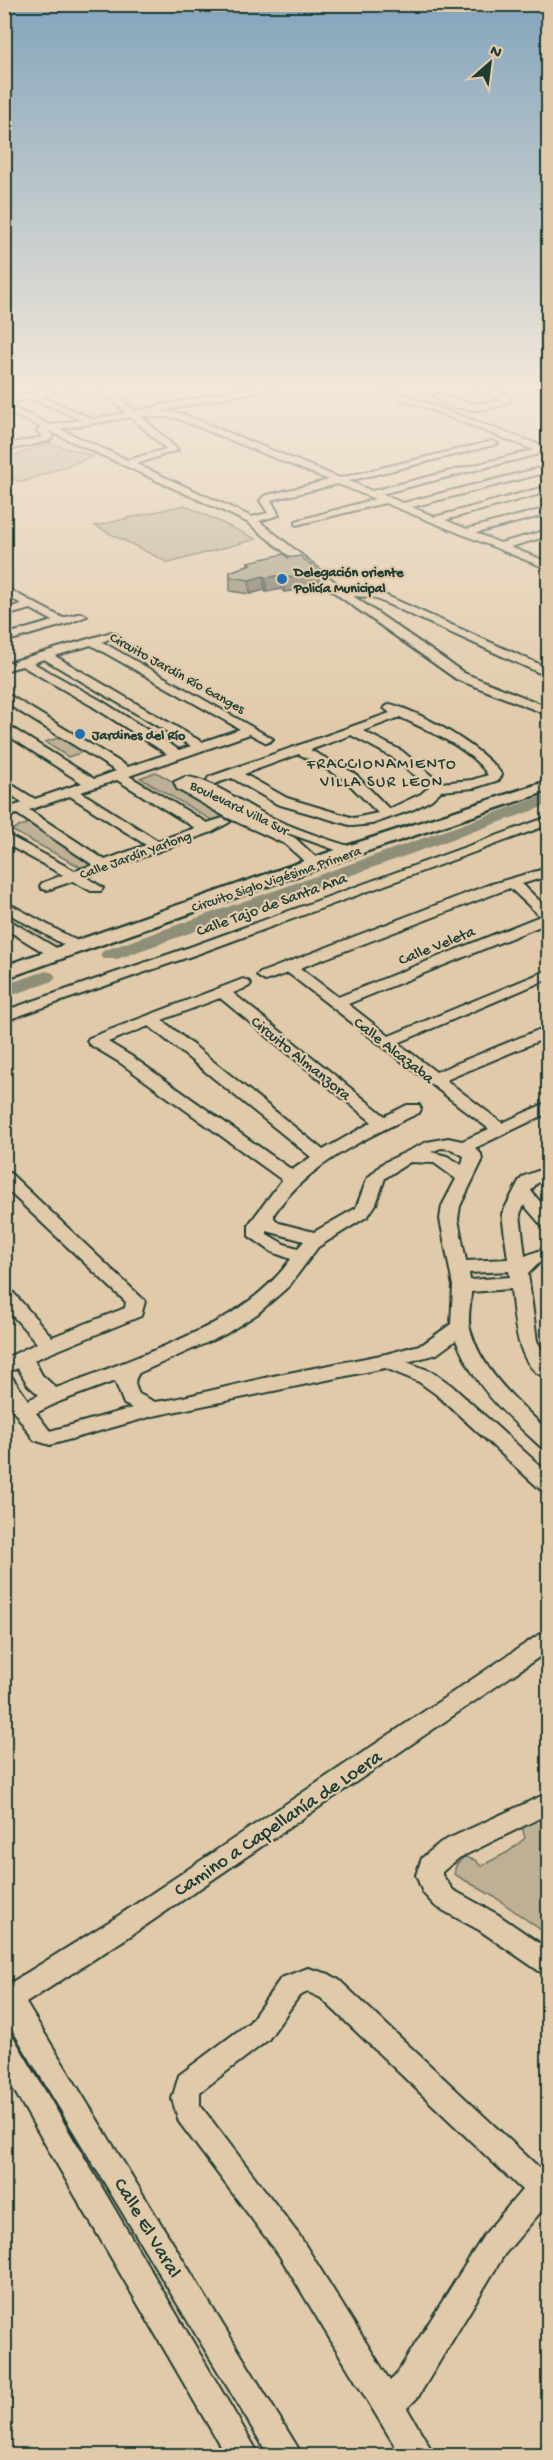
<svg xmlns="http://www.w3.org/2000/svg" width="553" height="2460" viewBox="0 0 553 2460" font-family="'Gochi Hand',sans-serif">
	<style>
		.green { fill: #beb095; stroke: #6e7664; stroke-width: 1.5 }
		.lines { fill: none; stroke-linecap: round; stroke-linejoin: round }
		.river { fill: #8f8f79; fill-rule: evenodd }
		.minor-casing { stroke: #1f3d34; stroke-width: 4 }
		.major-casing { stroke: #1f3d34; stroke-width: 5 }
		.minor { fill: #e1caaa; fill-rule: evenodd }
		.major { fill: #e1caaa; fill-rule: evenodd }
		.wall { fill: #8e8972; stroke: #1f3d34; stroke-width: 1.5 }
		.shaded-wall { fill: #746f5d; stroke: #1f3d34; stroke-width: 1.5 }
		.building { fill: #a59f85; stroke: #1f3d34; stroke-width: 1.5 }
		.poi-dot { fill: #1f6fb2; stroke: #e1caaa; stroke-width: 2 }
		.labels { text-anchor: middle; stroke-width: 4.5; stroke-linejoin: round; paint-order: stroke }
		.far-poi-label { font-size: 14px; font-weight: bold; fill: #1f3d34; stroke: #e1caaa; text-anchor: start }
		.far-street-label { font-size: 14px; fill: #1f3d34; stroke: #e1caaa }
		.far-quarter-label { font-size: 16px; letter-spacing: 1.5px; fill: #1f3d34; stroke: #e1caaa }
		.street-label { font-size: 16px; fill: #1f3d34; stroke: #e1caaa }
		.near-street-label { font-size: 20px; fill: #1f3d34; stroke: #e1caaa }
	</style>
	<rect width="100%" height="100%" fill="#e1caaa"/>
	<filter id="ink" filterUnits="userSpaceOnUse"><feTurbulence type="fractalNoise" baseFrequency=".0167" numOctaves="2"/><feDisplacementMap in="SourceGraphic" scale="12" xChannelSelector="R" yChannelSelector="G"/><feConvolveMatrix kernelMatrix="1 2 1 2 8 2 1 2 1" color-interpolation-filters="sRGB"/></filter>
	<g filter="url(#ink)">
		<path class="green" d="M49,443L94,456L23,482L5,477V459Z
			M184,505L256,539L169,563L95,526Z
			M64,736L86,751L68,757L45,742Z
			M156,772L230,815L213,821L140,778Z
			M31,822L95,865L84,869L11,830Z
			M544,1812H548L545,1866L548,1935L496,1898L454,1874L456,1865L464,1857L475,1860L481,1866L508,1852L525,1838L522,1827Z"/>
		<g class="lines">
			<path class="river" d="M548,794V805L117,959H103L100,955L103,951Z
				M46,971L53,973L56,977L53,981L4,998V985Z"/>
			<g class="minor-casing">
				<path id="minor" d="M4,384H21L4,390Z
					M73,384H87L41,396L92,419L126,413L96,384H105L135,411L265,384H280L276,387L161,411L180,413L340,478L493,441L498,444L349,481L372,491L534,450L364,384H375L548,448V455L543,453L381,494L403,503L548,466V472L412,507L435,517L548,486V492L445,520L467,529L548,508V514L476,533L500,543L548,530V536L510,547L548,562V569L385,503L296,525V521L375,499L338,484L271,500L279,515L259,521L345,590L358,589L378,592L548,668V675H544L372,597L353,596L464,673L548,707V715L456,679L339,596L247,522L49,431L53,437L49,441L4,451V445L43,437L37,431L41,427L4,411V399ZM31,398L81,420L51,425L5,404ZM141,416L176,418L329,480L264,496L260,501L268,513L252,517L136,464L178,450ZM131,417L166,449L128,460L60,429Z
					M462,384H474L508,395L511,400C491,415 452,412 433,397L437,394C460,401 478,408 502,399Z
					M536,384H548V390L537,386Z
					M4,587L63,618L81,613L87,616L67,624L4,642V635L53,621L31,609L4,616V609L22,604L4,595Z
					M112,632L118,635L102,642L273,739L267,743L250,734L129,776L207,823L223,818L230,822L212,832L86,877L103,888L101,891H91L73,881L47,890L42,889L40,886L42,883L63,875L4,843V833L75,871L93,865L17,814L4,818V809L23,803L4,790V780L35,799L82,783L4,733V723L94,779L116,771L4,702V692L128,767L167,754L92,706L22,666L4,671V664ZM91,645L240,729L202,742L55,656ZM44,659L191,746L179,750L100,700L33,663ZM117,780L195,828L158,841L81,792ZM70,796L146,845L105,860L29,810Z
					M390,704C423,713 482,747 502,775L499,780L474,788L441,791L431,800L414,809L372,824L353,826L277,804L232,778L214,784L207,780L209,777L390,713L384,708ZM400,717C430,732 468,746 488,775L472,780L440,783L402,751L363,731ZM351,735L392,757L429,787L421,794L389,809L354,773L310,750ZM299,754L344,779L378,813L354,818L287,798L244,774Z
					M185,777C207,777 247,806 268,816C296,829 325,839 355,848L357,851L350,855L276,829L189,785L236,811L295,838L323,864L321,867H311L285,844L226,817L177,789L174,782Z
					M548,817V825L200,953L4,1021V1011L190,947Z
					M544,869L548,870V876L522,884L548,909V923L348,1004L389,1036L548,970V979L398,1043L436,1072L548,1026V1037L446,1080L502,1123L548,1102V1113L475,1148L481,1154L482,1161L460,1206L458,1219L466,1261L508,1259L502,1214L519,1181L524,1176L548,1167V1178L536,1184L531,1191L548,1211V1227L542,1226L524,1205L520,1214L525,1256L548,1247V1259L541,1261L528,1274L537,1341L548,1359V1378C516,1370 514,1316 511,1289L471,1292C471,1303 467,1318 470,1329C482,1372 517,1401 548,1431V1449L541,1447C503,1412 476,1389 456,1340L437,1354L407,1362L433,1372L451,1385L548,1473V1492L541,1490L437,1395L419,1382L385,1368L153,1416L50,1445L34,1440L4,1397V1374L11,1376L28,1400L39,1395L28,1385L18,1368L4,1374V1359L37,1343L4,1306V1288L11,1290L52,1337L125,1308L126,1302L4,1187V1172L10,1173L145,1301L141,1316L34,1360L42,1375L56,1388C90,1376 122,1363 155,1350C207,1328 257,1306 291,1259L272,1252L249,1236V1224L282,1180L119,1062L89,1044L87,1041L89,1038L243,979L248,981L251,984L248,987L233,993L385,1116L407,1105H419L421,1109L419,1113C364,1139 309,1163 274,1214V1218L279,1223L314,1232L356,1208L367,1179L383,1163L427,1142L448,1138L462,1141L489,1129L288,973L265,981L257,976L260,973L488,885ZM510,888L540,916L338,997L300,968ZM220,998L372,1122L323,1150L162,1020ZM149,1026L311,1157L292,1170L131,1056L108,1042ZM441,1148L451,1149L464,1156L462,1165L447,1156L431,1152ZM410,1162L434,1163L456,1179L442,1206L440,1219L453,1286L451,1324L423,1344L386,1354L273,1376L175,1399L155,1402L139,1394C135,1386 133,1381 139,1373L224,1335L257,1314L289,1286L318,1247L368,1216L376,1204L385,1178ZM267,1231L304,1241L298,1248L284,1244L267,1234ZM509,1271L510,1277L470,1280L469,1273ZM115,1381L124,1404L132,1408L50,1431L36,1413L61,1401Z
					M4,901L83,944L85,947L78,951L73,950L4,911Z
					M4,917L63,952L65,955L58,959L53,958L4,928Z
					M548,1631V1651L133,1934L26,2003L303,2456H269L4,2016V1987L115,1918L540,1634Z
					M548,1793V1814L459,1858L442,1872V1875L453,1890L497,1914L548,1949V1975L539,1971L479,1930L435,1906L423,1893L416,1875L422,1858L441,1842Z
					M308,1968L329,1974L339,1980L548,2176V2209L544,2208L504,2255L418,2397L407,2408L435,2456H401L279,2255L179,2122L172,2099L179,2075L250,2022L281,1978ZM308,1992L321,1998L522,2190L484,2235L396,2375L390,2381L299,2235L200,2105V2092L268,2040L299,1996Z
					M4,2034L14,2038L260,2456H226L4,2073Z"/>
			</g>
			<g class="major-casing">
				<path id="major" d="M548,781V791L356,855L4,979V966L344,847Z"/>
			</g>
			<use href="#minor" class="minor"/>
			<use href="#major" class="major"/>
		</g>
		<path class="wall" d="M248,562L319,586L284,592L281,589L266,592L264,590L250,594L230,591V572L248,565Z"/>
		<path class="shaded-wall" d="M320,572L319,586L284,592V578Z
			M281,575V589L266,592V578Z
			M264,576V590L250,594L249,580Z"/>
		<path class="building" d="M284,554L288,558L300,556L320,572L284,578L281,575L266,578L264,576L249,580L230,577V572L251,564L248,562Z"/>
	</g>
	<linearGradient id="sky" x2="0" y2="1"><stop stop-color="#84a5bc"/><stop offset="0.53" stop-color="#f2e7d9"/><stop offset="1" stop-color="#f2e7d9" stop-opacity="0"/></linearGradient>
	<rect width="553" height="728" fill="url(#sky)"/>
	<g class="poi-dot">
		<circle cx="282" cy="579" r="6"/>
		<circle cx="80" cy="734" r="6"/>
	</g>
	<g class="labels">
		<g class="far-poi-label">
			<text x="294" y="576">Delegación oriente<tspan x="294" dy="16">Policía Municipal</tspan></text>
			<text x="92" y="739">Jardines del Río</text>
		</g>
		<g class="far-street-label">
			<text transform="translate(178 672) rotate(29)" y="5">Circuito Jardín Río Ganges</text>
			<text transform="translate(240 807) rotate(26)" y="5">Boulevard Villa Sur</text>
			<text transform="translate(135 854) rotate(-20)" y="5">Calle Jardín Yarlong</text>
			<text transform="translate(276 878) rotate(-19)" y="5">Circuito Siglo Vigésima Primera</text>
		</g>
		<g class="far-quarter-label">
			<text x="382" y="768">FRACCIONAMIENTO<tspan x="382" dy="18">VILLA SUR LEON</tspan></text>
		</g>
		<g class="street-label">
			<text transform="translate(271 903) rotate(-20)" y="6">Calle Tajo de Santa Ana</text>
			<text transform="translate(436 944) rotate(-22)" y="6">Calle Veleta</text>
			<text transform="translate(395 1049) rotate(38)" y="6">Calle Alcazaba</text>
			<text transform="translate(302 1057) rotate(39)" y="6">Circuito Almanzora</text>
		</g>
		<g class="near-street-label">
			<text transform="translate(277 1822) rotate(-34)" y="7">Camino a Capellanía de Loera</text>
			<text transform="translate(149 2227) rotate(59)" y="7">Calle El Varal</text>
		</g>
	</g>
	<rect width="553" height="2460" fill="none" stroke="#e1caaa" stroke-width="24"/>
	<rect x="12" y="12" width="529" height="2436" fill="none" stroke="#1f3d34" stroke-width="2" filter="url(#ink)"/>
	<g transform="translate(490 63) rotate(28)" stroke="#e1caaa" stroke-width="4.5" paint-order="stroke">
	<path d="M0-4.5L10 22L0 15L-10 22Z" fill="#1f3d34"/>
	<text y="-9" font-size="16" font-weight="bold" text-anchor="middle" fill="#1f3d34">N</text>
	</g>
</svg>
